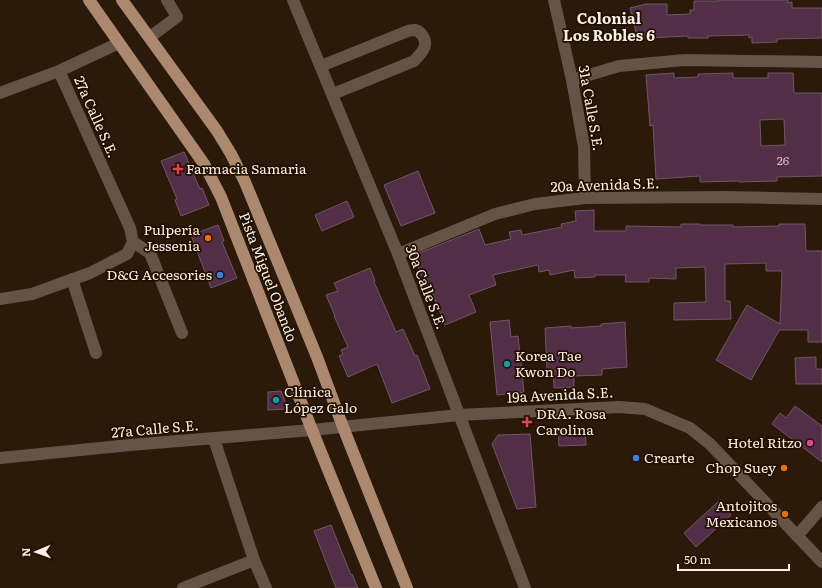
<svg xmlns="http://www.w3.org/2000/svg" width="822" height="588" viewBox="0 0 822 588" font-family="Literata,serif">
	<style>
		.building { fill: #532e47; stroke: #705767; fill-rule: evenodd }
		.lines { fill: none; stroke-linecap: round; stroke-linejoin: round }
		.minor { stroke: #645347; stroke-width: 12 }
		.major { stroke: #ac886f; stroke-width: 12 }
		.health-dot { fill: #e0444e; stroke: #210f02; stroke-width: 1.5 }
		.food-dot { fill: #e8710a; stroke: #210f02; stroke-width: 1.5 }
		.shop-dot { fill: #3f7fe0; stroke: #210f02; stroke-width: 1.5 }
		.culture-dot { fill: #0f9aa8; stroke: #210f02; stroke-width: 1.5 }
		.hotel-dot { fill: #d1479c; stroke: #210f02; stroke-width: 1.5 }
		.labels { text-anchor: middle; stroke-width: 3.5; stroke-linejoin: round; paint-order: stroke }
		.number-label { font-size: 12px; fill: #d2bfbd }
		.street-label { font-size: 14px; fill: #fcefe4; stroke: #210f02 }
		.poi-label { font-size: 14px; fill: #fcefe4; stroke: #210f02; text-anchor: start }
		.neighbourhood-label { font-size: 15px; font-weight: bold; fill: #fcefe4; stroke: #210f02 }
	</style>
	<rect width="100%" height="100%" fill="#2b1909"/>
	<path class="building" d="M719,0H788V3L792,2V8H822V38L777,39V42L752,43V37L749,38V35L708,36V38H688V36L648,38L638,40L630,8L646,4H667V15L690,14V10H694V1H719Z
		M674,73V78L698,77V74L733,73V78H768V73H793L794,93H822V176L777,177V181L739,182V181L700,182V176L656,179L653,125L650,126L646,75ZM784,119L785,145L761,146L760,120Z
		M184,152L200,189L202,188L209,205L181,216L175,200L177,199L161,161Z
		M418,171L435,213L401,226L384,185Z
		M347,201L354,217L322,231L315,215Z
		M594,210V231H626V226L681,227V224H700V225H733V227L779,226V224H805L806,251H822V342H808V330H780V329L751,380L716,360L747,305L780,324L782,271H766V263L725,264V301H730L731,319L674,320V303L706,302L705,267L676,268V279L649,278V282H625L626,275H595V277L575,278L574,270L550,275L549,270L539,272L538,265L493,275L496,285L469,295L476,312L445,325L431,289L427,291L414,255L479,229L485,245L511,239L509,232L521,230L522,235L562,227L561,224L576,221L575,211Z
		M218,225L224,241L222,242L237,278L211,288L191,235Z
		M370,268L375,281L374,282L396,332L403,329L415,356L417,355L430,389L392,403L377,364L348,377L339,356L343,354L341,350L348,347L334,316H335L326,295L338,291L334,283Z
		M509,320L511,337L518,336L524,392L497,395L490,322Z
		M625,322L627,367L602,369V375L574,376V387L554,388L553,370H547L545,328L571,326V328L601,326V324Z
		M816,357V369H822V384H796L795,358Z
		M281,391L288,409L268,410V392Z
		M795,406L822,426V462L772,424L780,413L786,418Z
		M585,429L586,445L559,446L558,430Z
		M530,434L536,507L517,509L492,444L498,435Z
		M719,501L731,515L696,547L684,533Z
		M331,525L351,575L352,574L358,588H336L314,531Z"/>
	<g class="lines">
		<path class="minor" d="M293,0L398,254L525,588
			M554,0L572,80L584,147L585,198
			M150,37L177,17L167,0
			M321,66L408,31C411,30 413,30 415,30C421,31 426,39 425,45C424,52 418,56 414,61L333,94
			M59,71L130,228L133,242
			M572,80L619,66L685,60L822,62
			M0,93L59,71L119,43
			M133,242L150,253L182,333
			M398,254L495,214L535,204L585,198L726,197L822,199
			M72,279L96,353
			M0,299L32,294L90,273L127,254L133,242
			M214,439L254,560L266,588
			M0,458L130,445L312,430L459,415L619,407L645,409L690,428L710,444L822,562
			M797,536L822,507
			M183,588L254,560"/>
		<path class="major" d="M89,0L204,164L221,197L312,430L376,588
			M122,0L217,131L231,154L245,182L317,357L343,427L407,588"/>
	</g>
	<g class="health-dot">
		<path d="M176 163h4v4h4v4h-4v4h-4v-4h-4v-4h4z"/>
		<path d="M525 416h4v4h4v4h-4v4h-4v-4h-4v-4h4z"/>
	</g>
	<g class="food-dot">
		<circle cx="208" cy="238" r="4"/>
		<circle cx="784" cy="468" r="4"/>
		<circle cx="785" cy="514" r="4"/>
	</g>
	<g class="shop-dot">
		<circle cx="220" cy="275" r="4"/>
		<circle cx="636" cy="458" r="4"/>
	</g>
	<g class="culture-dot">
		<circle cx="507" cy="364" r="4"/>
		<circle cx="276" cy="400" r="4"/>
	</g>
	<circle class="hotel-dot" cx="810" cy="443" r="4"/>
	<g class="labels">
		<g class="number-label">
			<text x="783" y="165">26</text>
		</g>
		<g class="street-label">
			<text transform="translate(591 108) rotate(80)" y="5">31a Calle S.E.</text>
			<text transform="translate(96 117) rotate(66)" y="5">27a Calle S.E.</text>
			<text transform="translate(605 185) rotate(-2)" y="5">20a Avenida S.E.</text>
			<text transform="translate(268 277) rotate(69)" y="5">Pista Miguel Obando</text>
			<text transform="translate(426 287) rotate(69)" y="5">30a Calle S.E.</text>
			<text transform="translate(560 395) rotate(-3)" y="5">19a Avenida S.E.</text>
			<text transform="translate(155 429) rotate(-5)" y="5">27a Calle S.E.</text>
		</g>
		<g class="poi-label">
			<text x="186" y="174">Farmacia Samaria</text>
			<text x="200" y="235" text-anchor="end">Pulpería<tspan x="200" dy="16">Jessenia</tspan></text>
			<text x="212" y="280" text-anchor="end">D&amp;G Accesories</text>
			<text x="515" y="361">Korea Tae<tspan x="515" dy="16">Kwon Do</tspan></text>
			<text x="284" y="397">Clínica<tspan x="284" dy="16">López Galo</tspan></text>
			<text x="536" y="419">DRA. Rosa<tspan x="536" dy="16">Carolina</tspan></text>
			<text x="802" y="448" text-anchor="end">Hotel Ritzo</text>
			<text x="644" y="463">Crearte</text>
			<text x="776" y="473" text-anchor="end">Chop Suey</text>
			<text x="777" y="511" text-anchor="end">Antojitos<tspan x="777" dy="16">Mexicanos</tspan></text>
		</g>
		<g class="neighbourhood-label">
			<text x="609" y="24">Colonial<tspan x="609" dy="17">Los Robles 6</tspan></text>
		</g>
	</g>
	<g transform="translate(36 552) rotate(268)" stroke="#210f02" stroke-width="3" paint-order="stroke">
	<path d="M0-3L7 15L0 10L-7 15Z" fill="#fcefe4"/>
	<text y="-6" font-size="11" font-weight="bold" text-anchor="middle" fill="#fcefe4">N</text>
	</g>
	<path d="M678 564v6h111v-6" fill="none" stroke="#fcefe4" stroke-width="2"/>
	<text x="684" y="564" font-size="12" fill="#fcefe4" stroke="#210f02" stroke-width="3" paint-order="stroke">50 m</text>
</svg>
